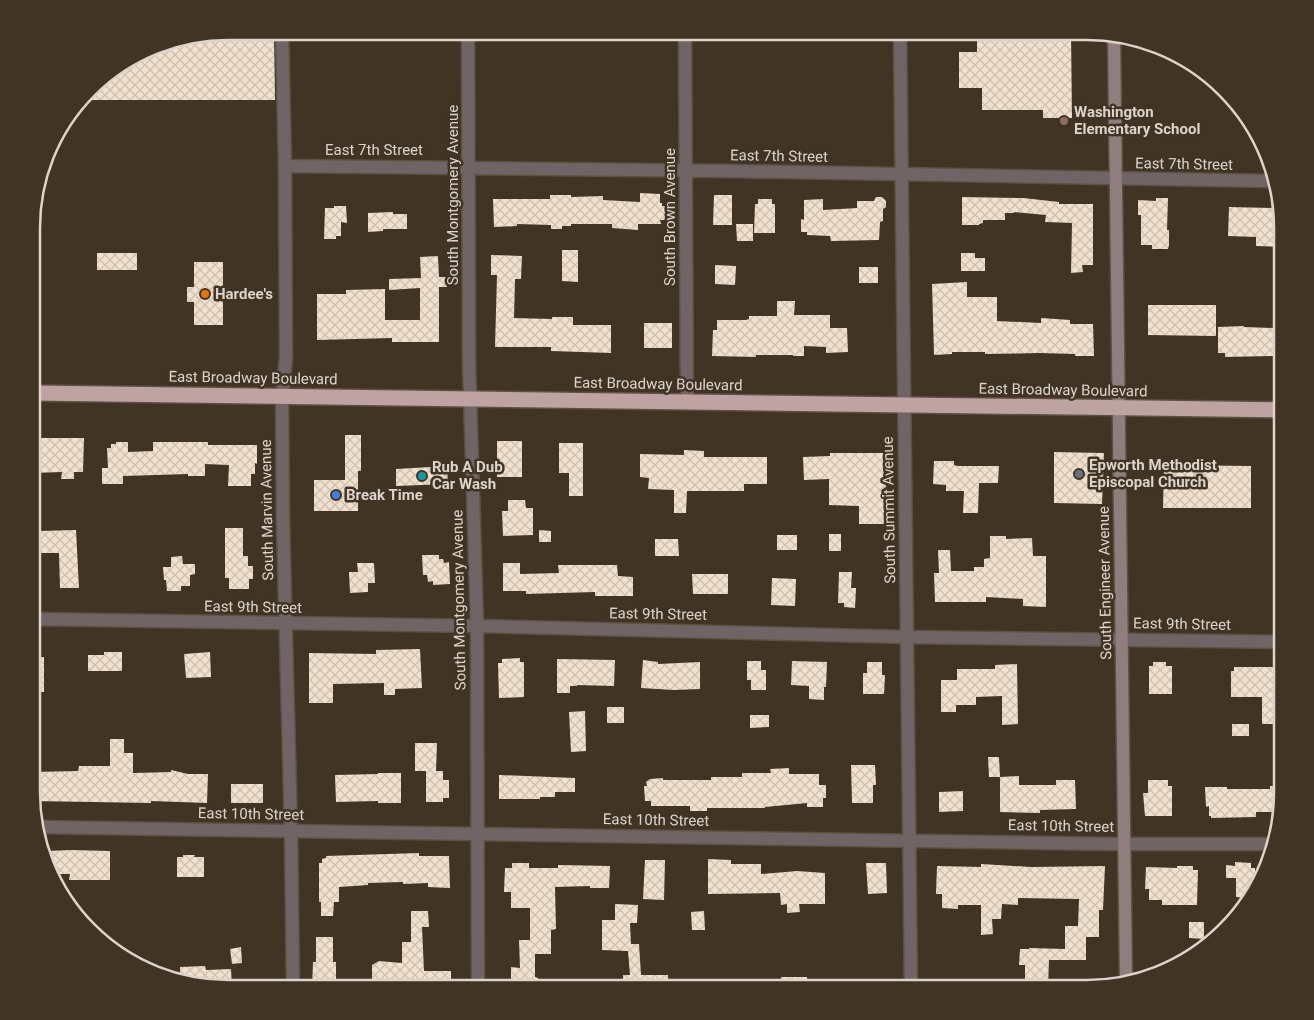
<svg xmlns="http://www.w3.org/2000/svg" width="1314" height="1020" viewBox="0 0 1314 1020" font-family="Roboto,sans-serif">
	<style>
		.building { fill: url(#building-cross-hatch) }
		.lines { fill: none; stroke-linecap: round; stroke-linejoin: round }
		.street-casing { stroke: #5d5143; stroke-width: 15 }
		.secondary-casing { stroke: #5d5143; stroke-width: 15 }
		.highway-casing { stroke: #5d5143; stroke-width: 18 }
		.street { stroke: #706564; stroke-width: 12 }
		.secondary { stroke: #8f7e7d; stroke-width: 12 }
		.highway { stroke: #bda3a1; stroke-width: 15 }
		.education-dot { fill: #8d6e63; stroke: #413425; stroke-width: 2 }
		.food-dot { fill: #e8710a; stroke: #413425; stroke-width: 2 }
		.worship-dot { fill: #6b7280; stroke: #413425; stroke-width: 2 }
		.culture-dot { fill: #0f9aa8; stroke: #413425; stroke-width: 2 }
		.shop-dot { fill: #3f7fe0; stroke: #413425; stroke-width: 2 }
		.labels { text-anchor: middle; stroke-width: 5; stroke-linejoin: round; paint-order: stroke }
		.poi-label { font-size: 15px; font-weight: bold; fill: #dcd4cb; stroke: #413425; text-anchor: start }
		.street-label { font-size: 15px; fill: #dcd4cb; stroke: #413425 }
		.rim { fill: none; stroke: #dcd4cb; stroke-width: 2.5 }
	</style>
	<defs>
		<pattern id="building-cross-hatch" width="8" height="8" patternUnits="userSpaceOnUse" patternTransform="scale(1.25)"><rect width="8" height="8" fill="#f0e0cd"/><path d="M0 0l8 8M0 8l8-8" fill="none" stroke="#cdc0b0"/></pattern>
	</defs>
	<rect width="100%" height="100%" fill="#413425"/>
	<path class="building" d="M228,31H274L275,100H82L98,80L164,42Z
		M977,32H1071L1072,118H1043V110H982V88H959V52H977Z
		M640,193L660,194V203H662V206H666V220H660L661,224H638V230L612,228V224H571V226H562V229H551V225L517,224V226L494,227L493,199H550V195H571V197L603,196V200L640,202Z
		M714,195H732V225H713Z
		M876,197H882L886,201V207L883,209V221L880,222L879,240L831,241L830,236L807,235V232H801V219L804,220V200L823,199V210L857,208V201H874Z
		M962,197L1023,198L1059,202V204H1093V265H1082L1083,272L1071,273L1072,223L1045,222L1046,215L1014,212V213H1005V220H983V223L979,224V225H962Z
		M1156,198H1168L1167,230H1169V245L1168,249H1152V245H1141V215H1138V200L1156,201Z
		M758,199H772V204H775V233H754L755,204H758Z
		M334,206H346L347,223L341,222V236H336V239H324L325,208H334Z
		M1229,207L1278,208L1283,228V247L1256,246V237L1228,236Z
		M393,212V214H407V229H383V231L368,232V213Z
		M736,224H753V241H737Z
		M562,250H578V282L562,281Z
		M97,253H137V270H97Z
		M961,253H975V258H985V271H961Z
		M491,255L522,256L521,279H515L514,318L552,319V317H573V325H611V353L551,351V347H495L497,275H491Z
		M438,256L439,277H446L447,287H439V342H392V338L317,340V294H346V290L385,289V320H420V288L389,290V279L421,278L420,257Z
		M194,262H223V325H194V302H187V287H194Z
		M715,265L736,266L735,285L715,284Z
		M859,267H878V283H859Z
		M967,282V297H997V321L1041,323V318L1070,320V324H1093L1094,356H1075V354L1040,353L985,354V352H952V354L934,355L932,284Z
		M777,301H795L794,315H830V328H847L848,352L826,353V347L804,346V356H793V355H756V357L712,356L713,330H717V320H746L749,319V316H777Z
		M1148,305H1216V336L1148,335Z
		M644,323H672V348H644Z
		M1244,326V327L1275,328L1274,356L1225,357V353H1218V327Z
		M345,435H361V471H358V511H314V480H345Z
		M33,438H84L83,472H74V479H61L62,472L33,473Z
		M497,441H522V477H497Z
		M116,442H128V452L153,451V442H208V445H257V464L255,463V474H251V486H228L229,465L205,464V476H188V474L123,476V484H102V468H108L107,448H111V444H116Z
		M559,443H583V496H569V473H559Z
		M684,450L704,451V457H767V484H744V491H687L686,513H674V490L648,489L649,478L640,477V454L684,455Z
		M1054,452L1104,453L1102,504L1054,503Z
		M830,453H885L887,512H889V524H859V506L829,505V479L804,480L803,457L830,456Z
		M934,461H954V465L958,466H999L998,483H979L978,513H963L964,491H946V485L933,484Z
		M1164,465L1251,466V508H1163Z
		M447,466L448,484L396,486V469Z
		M508,500H525L526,508H533V535L503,536L502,511H508Z
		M225,528H243V556H248V566H253V579H249V589H229V578H225Z
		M76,530L79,588H60L59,553H40L39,531Z
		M539,530L551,531V542H539Z
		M829,534H841V551H829Z
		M777,535H797V550H777Z
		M990,536H1006V539L1032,538L1033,556H1046V607L1023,606V599L986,597V602H935L934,573H939L938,550H950L951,571H974V567H984V559L990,558Z
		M655,539H678L679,556H655Z
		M422,555H439V559H443L444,563L449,562L450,584L433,585V581L428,582L427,575H423Z
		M182,556L183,564H195V574L190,575V586H181V591H167L166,580H164L163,567H171V557Z
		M357,563H374L375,583H368V592L350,593L349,572H358Z
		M503,563H520V574L559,573L558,565H617L618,576L633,577V596H595V592L526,594V591H503Z
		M839,572H852L851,588H856L855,608L844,607V603H838Z
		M692,574H728V594H693Z
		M772,578L796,579L795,606L771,605Z
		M420,649L422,688L395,689V695H384V683L333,684V703H309V653L376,654V650Z
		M104,652H122V671H88V655H104Z
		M210,652L211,677L186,678L184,654Z
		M32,657H44V692H32Z
		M520,658V662H524V697L499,698L498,663H502V659Z
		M557,659L615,660L614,686L577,685V686H570V693H557Z
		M643,660L658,662V664L700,662V689L674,690L641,688Z
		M747,661H761V670H766V690H751V680H747Z
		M792,661L827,662L826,687H824V700L809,699V686L791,685Z
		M867,662H882V675H885L884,694H863V673H867Z
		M1153,662H1166V666H1172V694H1149V666H1153Z
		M1017,664L1018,724L1002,725V696L976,697V705H956V712H941V680H957V669H995V665Z
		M1234,667H1279V674H1282V705H1279V724H1262V697H1231V671H1234Z
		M607,707H624V723H607Z
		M585,711L586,751L571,752L569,712Z
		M750,715H769V727L750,728Z
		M1232,724H1249V736H1232Z
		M110,739H124V753H133V773L171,772V770L188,774H208L207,803L151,801V803L32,801V772L78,771L79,766H110Z
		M415,743H437L436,771H443V780H449V798H443V802H426V771H415Z
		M988,757H999L1000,777H989Z
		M851,765H875L876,785H873V803H852Z
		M789,768V774H819V785H826V798H823V807H807V803L765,807V808H707V811H690V806H651V801H645L644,786H647L646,782L650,779L663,778V780H711V777H742V773H771L770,769Z
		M378,773H401V803H378V801L336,802L335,775L378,774Z
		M499,775L575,778V792H555V797H540V799H499Z
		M1019,776V785H1056V780H1075L1076,809L1040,810V813L1000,812V777Z
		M1148,780H1168V786H1172V816H1145L1143,793H1148Z
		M231,784H263V803H231Z
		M1270,786H1282V801H1280V812H1256V817L1211,818V816H1209V806L1206,807L1205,787H1227V789H1270Z
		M963,791V811L939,812V792Z
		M71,850L110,851V880H69L70,874H50L47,864V851Z
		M419,853V856H449L450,888L428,887V883L403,884V882L368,883V885L339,887V902H334L333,916H321V902H319V863H322V859L326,858V856Z
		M183,855H195L194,857H204V877H177V857H183Z
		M708,859L731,860V864H761V874L797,871L825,873V904H799L800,912L787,913V904L781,905L780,893L708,894Z
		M645,860H665L664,900L643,899Z
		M1235,862L1251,863V868H1255V888L1251,894H1247V898L1236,897V878H1226V865L1235,866Z
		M512,863H529V868H558V865L610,866L609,888H590V886L555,887L556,929L551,930V954H535V977L538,978V988H511V967L520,968L519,940H530V908H511V892H504L505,868H512Z
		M866,863H886L887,893L868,894Z
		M981,864L1031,867L1105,866L1103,910H1099V937H1086V960H1049L1048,989H1025V965H1019L1020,949H1029V948L1065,949V926H1078L1079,899L1018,898V905L1002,904L1001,919H992L993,934L981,935V905H958V909L942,908V894H936L937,866L981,867Z
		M1177,866H1193V870H1198L1197,905H1162V900H1149V889H1145L1146,867L1177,868Z
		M615,904L638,905L637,923H630L631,944H639L641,975H668L669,989H623V975H630L628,951L602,950V920H615Z
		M411,911H428L429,927H422L424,971H451V988H372V965L379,961L402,963V942H411Z
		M704,911L705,930H692L691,912Z
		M1189,922H1204V939L1189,938Z
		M316,937H333V962H336V988H312L313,962H316Z
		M241,947L242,963L232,964L230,949Z
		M205,966L206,970L231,969L232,988H215L180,980V967Z
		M781,977H807L808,989H781Z"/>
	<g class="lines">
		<g class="street-casing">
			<path id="street" d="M282,31L285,166L286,358L282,396L283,522L291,831L293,988
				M468,31L469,361L477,626L478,988
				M685,31L687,402
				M900,32L911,989
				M285,166L730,171L1272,181
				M32,619L477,626L907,637L1282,642
				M38,827L1111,844H1273"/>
		</g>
		<g class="secondary-casing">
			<path id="secondary" d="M1114,35L1126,981"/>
		</g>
		<g class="highway-casing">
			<path id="highway" d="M33,393L1283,410"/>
		</g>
		<use href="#street" class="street"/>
		<use href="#secondary" class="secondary"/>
		<use href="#highway" class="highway"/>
	</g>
	<circle class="education-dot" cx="1064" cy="121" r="5"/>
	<circle class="food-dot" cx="205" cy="294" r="5"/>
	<circle class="worship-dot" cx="1079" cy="474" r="5"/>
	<circle class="culture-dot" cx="422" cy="476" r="5"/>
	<circle class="shop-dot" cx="336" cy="495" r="5"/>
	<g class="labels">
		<g class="poi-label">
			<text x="1074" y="117">Washington<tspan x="1074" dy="17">Elementary School</tspan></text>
			<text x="215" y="299">Hardee's</text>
			<text x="1089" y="470">Epworth Methodist<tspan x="1089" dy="17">Episcopal Church</tspan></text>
			<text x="432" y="472">Rub A Dub<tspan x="432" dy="17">Car Wash</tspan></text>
			<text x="346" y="500">Break Time</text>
		</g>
		<g class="street-label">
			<text x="374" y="155">East 7th Street</text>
			<text transform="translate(779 156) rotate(1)" y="5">East 7th Street</text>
			<text transform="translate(1184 164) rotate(1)" y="5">East 7th Street</text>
			<text transform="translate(453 195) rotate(-90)" y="5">South Montgomery Avenue</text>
			<text transform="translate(670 217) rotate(-90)" y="5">South Brown Avenue</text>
			<text transform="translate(253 378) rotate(1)" y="5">East Broadway Boulevard</text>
			<text transform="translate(658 384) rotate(1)" y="5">East Broadway Boulevard</text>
			<text transform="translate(1063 390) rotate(1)" y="5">East Broadway Boulevard</text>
			<text transform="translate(267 510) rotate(-91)" y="5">South Marvin Avenue</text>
			<text transform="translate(889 510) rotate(-91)" y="5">South Summit Avenue</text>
			<text transform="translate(1105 583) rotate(-91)" y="5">South Engineer Avenue</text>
			<text transform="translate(459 600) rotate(-91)" y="5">South Montgomery Avenue</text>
			<text transform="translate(253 607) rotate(1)" y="5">East 9th Street</text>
			<text transform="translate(658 614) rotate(1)" y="5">East 9th Street</text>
			<text transform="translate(1182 624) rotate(1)" y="5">East 9th Street</text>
			<text transform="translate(251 814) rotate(1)" y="5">East 10th Street</text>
			<text transform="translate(656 820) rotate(1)" y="5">East 10th Street</text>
			<text transform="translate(1061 826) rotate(1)" y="5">East 10th Street</text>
		</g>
	</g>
	<path d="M0 0H1314V1020H0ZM228 40H1086A188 188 0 0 1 1274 228V792A188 188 0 0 1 1086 980H228A188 188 0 0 1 40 792V228A188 188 0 0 1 228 40Z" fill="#413425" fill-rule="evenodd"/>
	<path class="rim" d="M228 40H1086A188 188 0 0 1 1274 228V792A188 188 0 0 1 1086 980H228A188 188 0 0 1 40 792V228A188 188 0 0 1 228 40Z"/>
</svg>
